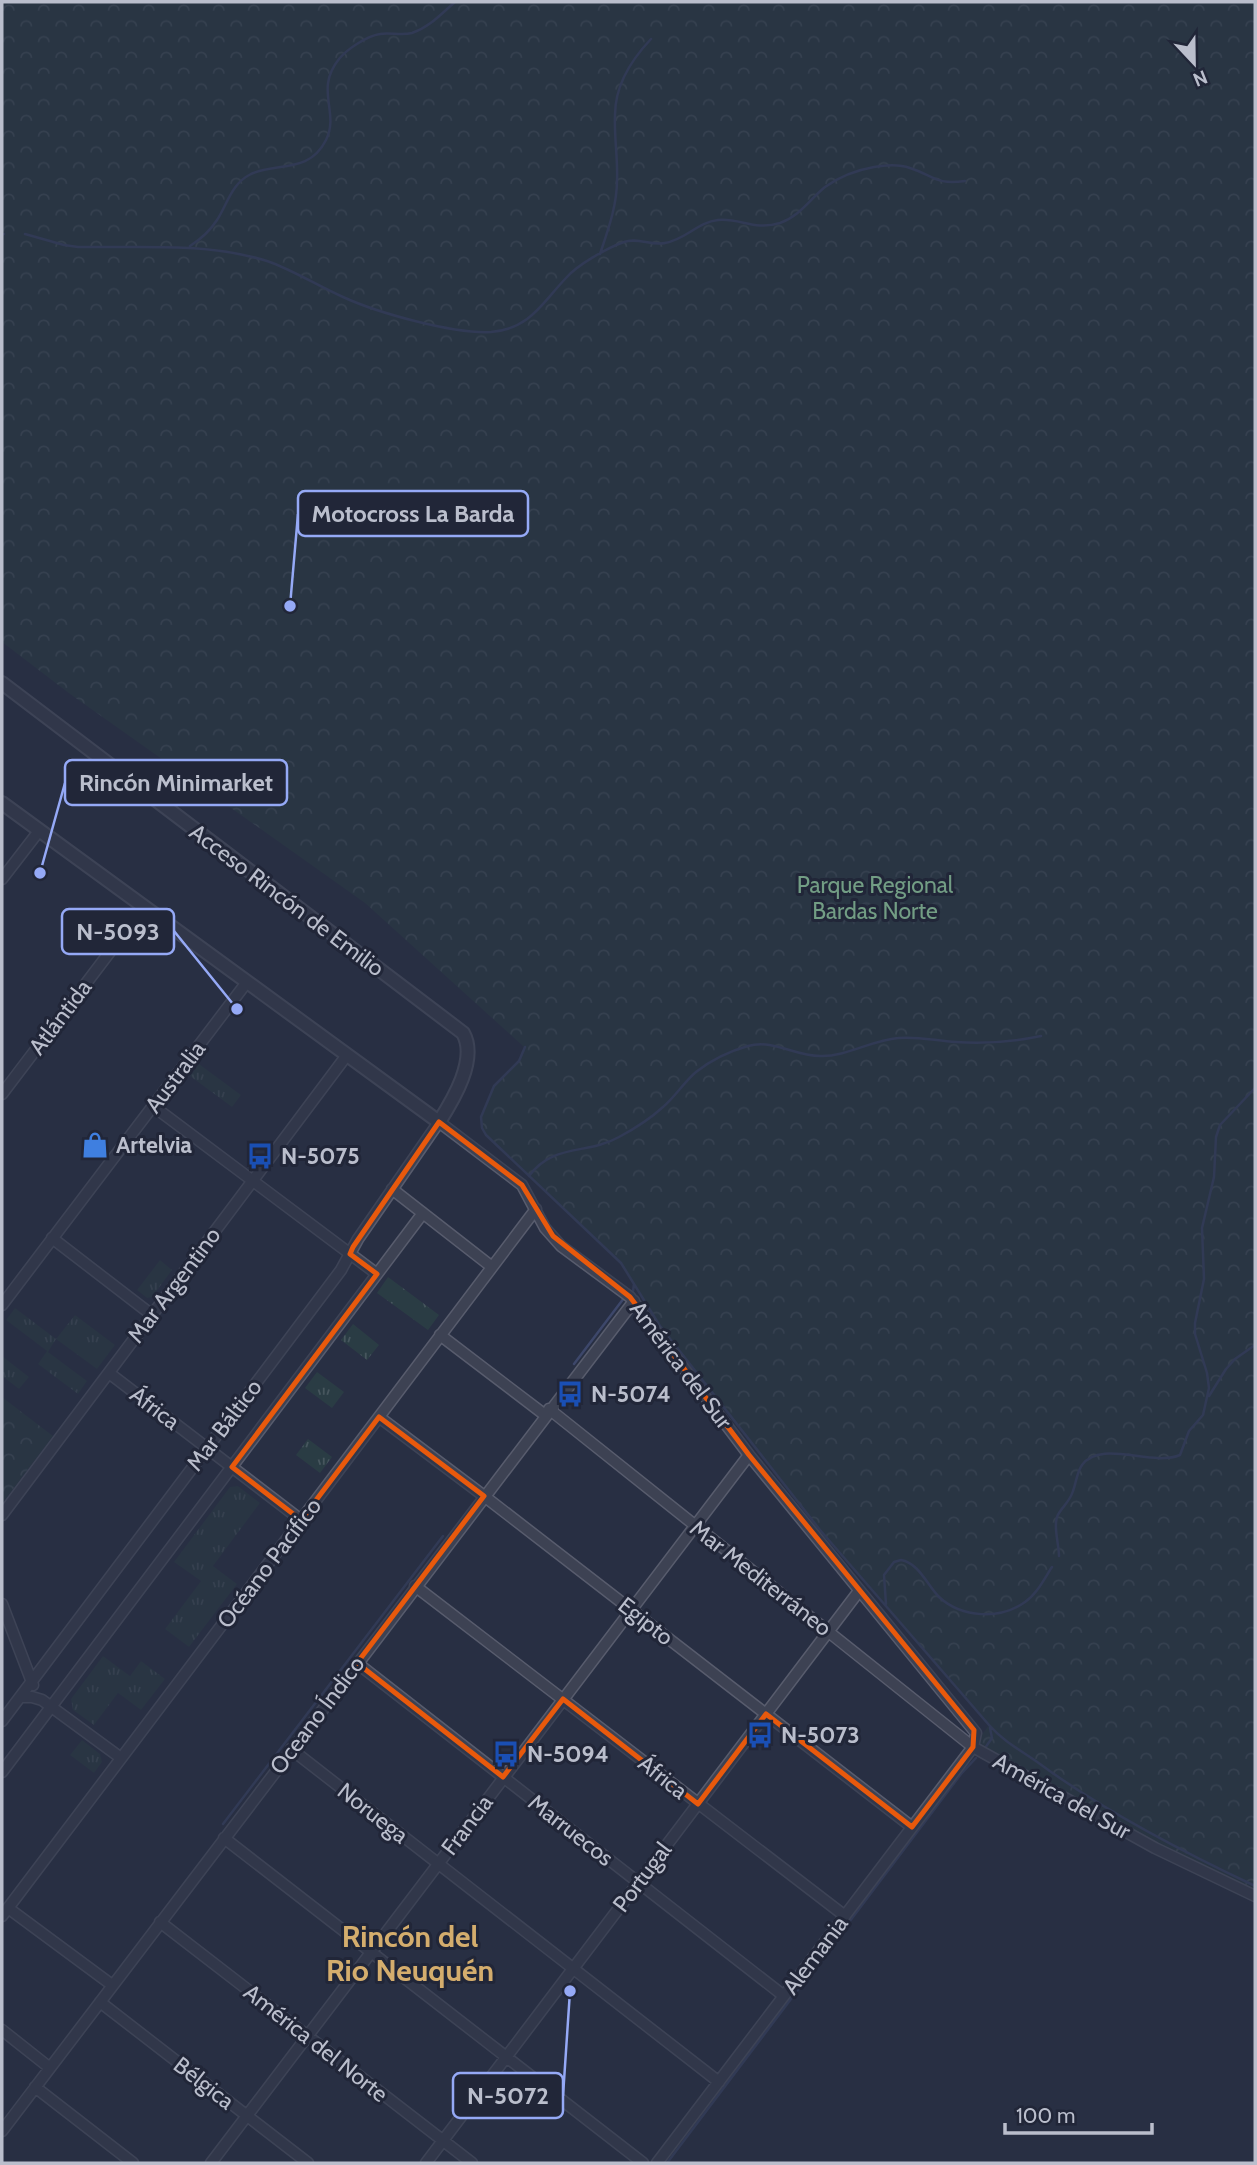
<svg xmlns="http://www.w3.org/2000/svg" width="1257" height="2165" viewBox="0 0 1257 2165" font-family="Cabin,sans-serif">
	<style>
		.grass { fill: url(#grass-tufts) }
		.park { fill: url(#park-crowns) }
		.lines { fill: none; stroke-linecap: round; stroke-linejoin: round }
		.stream { stroke: #3d476a; stroke-width: 2.5 }
		.minor-casing { stroke: #585c6d; stroke-width: 13 }
		.tertiary-casing { stroke: #585c6d; stroke-width: 16 }
		.minor { stroke: #3d4253; stroke-width: 10 }
		.tertiary { stroke: #3d4253; stroke-width: 12 }
		.marked { fill: none; stroke: #e8590c; stroke-width: 5; stroke-linejoin: round }
		.labels { text-anchor: middle; stroke-width: 6; stroke-linejoin: round; paint-order: stroke }
		.park-label { font-size: 23px; fill: #729d84; stroke: #212638 }
		.street-label { font-size: 23px; fill: #babecc; stroke: #212638 }
		.poi-label { font-size: 23px; font-weight: bold; fill: #babecc; stroke: #212638; text-anchor: start }
		.district-label { font-size: 30px; font-weight: bold; fill: #d4ad6d; stroke: #212638 }
		.leader { fill: none; stroke: #95a9f6; stroke-width: 2.5 }
		.callout-dot { fill: #95a9f6; stroke: #212638; stroke-width: 2.5 }
		.callout { fill: #212638; stroke: #95a9f6; stroke-width: 2.5 }
		.callout-label { font-size: 24px; text-anchor: middle; font-weight: bold; fill: #babecc }
	</style>
	<defs>
		<pattern id="grass-tufts" width="24" height="20" patternUnits="userSpaceOnUse" patternTransform="scale(1.75)"><rect width="24" height="20" fill="#2a3c44"/><path d="M3 7l-1-3M5 7V3M7 7l1-3M15 17l-1-3M17 17v-4M19 17l1-3" fill="none" stroke="#47565e"/></pattern>
		<pattern id="park-crowns" width="20" height="18" patternUnits="userSpaceOnUse" patternTransform="scale(1.75)"><rect width="20" height="18" fill="#2a3c44"/><path d="M2 6a3 3 0 1 1 6 0M12 15a3 3 0 1 1 6 0" fill="none" stroke="#47565e"/></pattern>
	</defs>
	<rect width="100%" height="100%" fill="#282f43"/>
	<path class="grass" d="M199,1064L241,1095L232,1107L190,1076Z
		M160,1260L172,1270L152,1297L147,1298L137,1290Z
		M388,1277L439,1315L428,1330L377,1293Z
		M15,1308L56,1339L75,1315L115,1345L97,1369L56,1339L48,1352L87,1381L78,1394L38,1364L47,1351L6,1320Z
		M353,1324L379,1345L367,1360L341,1340Z
		M2,1356L29,1377L19,1389L2,1376Z
		M317,1372L344,1392L332,1408L305,1388Z
		M308,1439L332,1457L320,1473L296,1455Z
		M238,1486L260,1503L213,1566L237,1584L189,1647L165,1629L201,1581L174,1562L230,1487Z
		M103,1656L130,1676L141,1661L165,1679L141,1710L118,1693L94,1725L73,1710L71,1699Z
		M82,1740L100,1754L102,1762L94,1773L70,1755Z"/>
	<path class="park" d="M2,2H1255V1896L973,1747L989,1725L820,1530L660,1326L621,1263L486,1135L482,1128L481,1117L494,1086L519,1061L524,1047L365,903L70,694L2,642Z
		M2,1397L53,1436L2,1504Z"/>
	<g class="lines">
		<path class="stream" d="M25,234L64,245L78,247C142,248 205,242 267,261C293,270 318,286 343,297C378,313 453,334 491,332C530,329 542,303 566,278C577,265 607,248 624,242C637,237 651,246 665,243C685,240 698,222 718,220C741,218 754,231 780,223C800,216 810,199 825,187C839,177 857,170 874,167C885,165 899,164 910,168C935,176 935,185 965,181
			M2,235L4,234
			M190,246C201,239 210,231 217,220C228,203 231,184 251,174C277,162 309,174 326,140C340,112 314,90 339,59C347,49 367,36 380,34C390,32 401,36 412,33C430,27 442,13 455,2
			M600,254C608,230 617,206 617,180C618,159 614,137 615,115C615,86 632,59 651,39
			M525,1047L519,1061L494,1086L481,1117L482,1128L486,1135L621,1263L660,1326L820,1530L989,1725C1004,1742 1022,1751 1040,1764C1104,1811 1183,1852 1255,1886
			M529,1176C553,1143 587,1155 619,1137C634,1129 650,1119 663,1107C675,1097 684,1082 696,1072C710,1061 730,1051 748,1046C774,1039 794,1056 820,1056C846,1057 872,1040 898,1038C918,1036 936,1041 956,1042C985,1044 1012,1042 1041,1036
			M633,1291L634,1284
			M574,1364L624,1298
			M1209,1396L1226,1369L1235,1359L1255,1345
			M1059,1556C1059,1544 1052,1523 1059,1513C1064,1505 1070,1501 1073,1491C1076,1483 1077,1472 1082,1465C1101,1439 1152,1467 1180,1455L1189,1431L1203,1415L1209,1388L1207,1373L1195,1334V1323L1204,1279L1202,1228L1214,1177L1216,1137L1220,1125L1255,1088
			M886,1604L884,1575L894,1562L901,1560C919,1563 927,1585 939,1597C962,1618 1000,1620 1025,1602C1037,1594 1044,1579 1052,1567
			M985,1748L992,1738L990,1728
			M223,1824L443,1536
			M667,2163L961,1774L976,1758"/>
		<g class="minor-casing">
			<path id="minor" d="M2,879L39,831
				M2,1094L144,907
				M153,1106L377,1274
				M392,1189L492,1267
				M52,1238L152,1315
				M2,1305L247,982
				M440,1335L545,1415
				M109,1373L301,1520
				M549,1409L973,1747L1155,1848L1255,1896
				M379,1417L484,1496L912,1827
				M2,1515L347,1055
				M415,1586L845,1916
				M2,1604L33,1685
				M357,1663L784,1996
				M20,1697H32L42,1700L121,1758
				M2,1721L341,1270L358,1239L439,1122L522,1185L545,1228L561,1246L630,1297L749,1455L976,1733L973,1747L657,2163
				M291,1749L719,2082
				M2,1772L423,1213
				M224,1838L643,2163
				M8,1908L112,1985
				M2,1916L536,1209
				M160,1922L472,2163
				M100,2002L308,2163
				M2,2030L50,2068
				M35,2087L133,2163
				M2,2131L634,1301
				M211,2163L749,1455
				M426,2163L859,1591"/>
		</g>
		<g class="tertiary-casing">
			<path id="tertiary" d="M2,683L463,1033C478,1059 453,1100 439,1122L2,803"/>
		</g>
		<use href="#minor" class="minor"/>
		<use href="#tertiary" class="tertiary"/>
	</g>
	<path d="M0 0H1257V2165H0ZM439,1122L522,1185L553,1236L630,1297L749,1455L974,1730L973,1747L912,1827L766,1714L698,1804L563,1699L503,1777L357,1663L484,1496L379,1417L301,1520L232,1467L377,1274L350,1254L353,1247Z" fill="#282f43" fill-opacity=".55" fill-rule="evenodd"/>
	<path class="marked" d="M439,1122L522,1185L553,1236L630,1297L749,1455L974,1730L973,1747L912,1827L766,1714L698,1804L563,1699L503,1777L357,1663L484,1496L379,1417L301,1520L232,1467L377,1274L350,1254L353,1247Z"/>
	<defs>
		<g id="shop-bare" transform="scale(2.1)"><path d="M-5-2.5h2.3a2.7 3.5 0 0 1 5.4 0H5L5.5 6h-11ZM-1.5-2.5h3a1.5 2.3 0 0 0-3 0Z" fill="#3f7fe0" stroke="#212638" stroke-width="2.5" paint-order="stroke"/></g>
		<g id="bus-bare" transform="scale(2.1)"><path d="M-5-6H5V4H4V6H2V4H-2V6H-4V4H-5ZM-3.5-4V0h7V-4ZM-3.5 1.2v1.5H-2V1.2ZM2 1.2v1.5H3.5V1.2Z" fill="#1a4fb4" stroke="#212638" stroke-width="2.5" paint-order="stroke"/></g>
	</defs>
	<g fill-rule="evenodd">
		<use href="#shop-bare" x="95" y="1145"/>
		<use href="#bus-bare" x="260" y="1156"/>
		<use href="#bus-bare" x="570" y="1394"/>
		<use href="#bus-bare" x="760" y="1735"/>
		<use href="#bus-bare" x="506" y="1754"/>
	</g>
	<g class="labels">
		<g class="park-label">
			<text x="875" y="893">Parque Regional<tspan x="875" dy="26">Bardas Norte</tspan></text>
		</g>
		<g class="street-label">
			<text transform="translate(287 900) rotate(37)" y="8">Acceso Rincón de Emilio</text>
			<text transform="translate(60 1017) rotate(-53)" y="8">Atlántida</text>
			<text transform="translate(175 1077) rotate(-53)" y="8">Australia</text>
			<text transform="translate(174 1285) rotate(-53)" y="8">Mar Argentino</text>
			<text transform="translate(681 1365) rotate(53)" y="8">América del Sur</text>
			<text transform="translate(155 1408) rotate(37)" y="8">África</text>
			<text transform="translate(224 1425) rotate(-53)" y="8">Mar Báltico</text>
			<text transform="translate(269 1563) rotate(-53)" y="8">Océano Pacífico</text>
			<text transform="translate(761 1578) rotate(38)" y="8">Mar Mediterráneo</text>
			<text transform="translate(646 1621) rotate(38)" y="8">Egipto</text>
			<text transform="translate(317 1715) rotate(-53)" y="8">Oceano Índico</text>
			<text transform="translate(663 1777) rotate(38)" y="8">África</text>
			<text transform="translate(1062 1796) rotate(29)" y="8">América del Sur</text>
			<text transform="translate(373 1813) rotate(38)" y="8">Noruega</text>
			<text transform="translate(467 1825) rotate(-53)" y="8">Francia</text>
			<text transform="translate(571 1830) rotate(38)" y="8">Marruecos</text>
			<text transform="translate(642 1877) rotate(-53)" y="8">Portugal</text>
			<text transform="translate(815 1955) rotate(-53)" y="8">Alemania</text>
			<text transform="translate(316 2043) rotate(38)" y="8">América del Norte</text>
			<text transform="translate(204 2083) rotate(38)" y="8">Bélgica</text>
		</g>
		<g class="poi-label">
			<text x="116" y="1153">Artelvia</text>
			<text x="281" y="1164">N-5075</text>
			<text x="591" y="1402">N-5074</text>
			<text x="781" y="1743">N-5073</text>
			<text x="527" y="1762">N-5094</text>
		</g>
		<g class="district-label">
			<text x="410" y="1947">Rincón del<tspan x="410" dy="34">Rio Neuquén</tspan></text>
		</g>
	</g>
	<path class="leader" d="M290 606L298 514M40 873L65 783M237 1009L174 931M570 1991L563 2096"/>
	<g class="callout-dot">
		<circle cx="290" cy="606" r="7"/>
		<circle cx="40" cy="873" r="7"/>
		<circle cx="237" cy="1009" r="7"/>
		<circle cx="570" cy="1991" r="7"/>
	</g>
	<g class="callout">
		<rect x="298" y="491" width="230" height="45" rx="7"/>
		<rect x="65" y="760" width="222" height="45" rx="7"/>
		<rect x="62" y="909" width="112" height="45" rx="7"/>
		<rect x="453" y="2073" width="110" height="45" rx="7"/>
	</g>
	<g class="callout-label">
		<text x="413" y="522">Motocross La Barda</text>
		<text x="176" y="791">Rincón Minimarket</text>
		<text x="118" y="940">N-5093</text>
		<text x="508" y="2104">N-5072</text>
	</g>
	<rect width="1257" height="2165" fill="none" stroke="#babecc" stroke-width="7"/>
	<g transform="translate(1194 63) rotate(158)" stroke="#212638" stroke-width="5" paint-order="stroke">
	<path d="M0-5L12 26L0 18L-12 26Z" fill="#babecc"/>
	<text y="-10" font-size="19" font-weight="bold" text-anchor="middle" fill="#babecc">N</text>
	</g>
	<path d="M1005 2123v10h147v-10" fill="none" stroke="#babecc" stroke-width="3.5"/>
	<text x="1016" y="2123" font-size="21" fill="#babecc" stroke="#212638" stroke-width="5" paint-order="stroke">100 m</text>
</svg>
